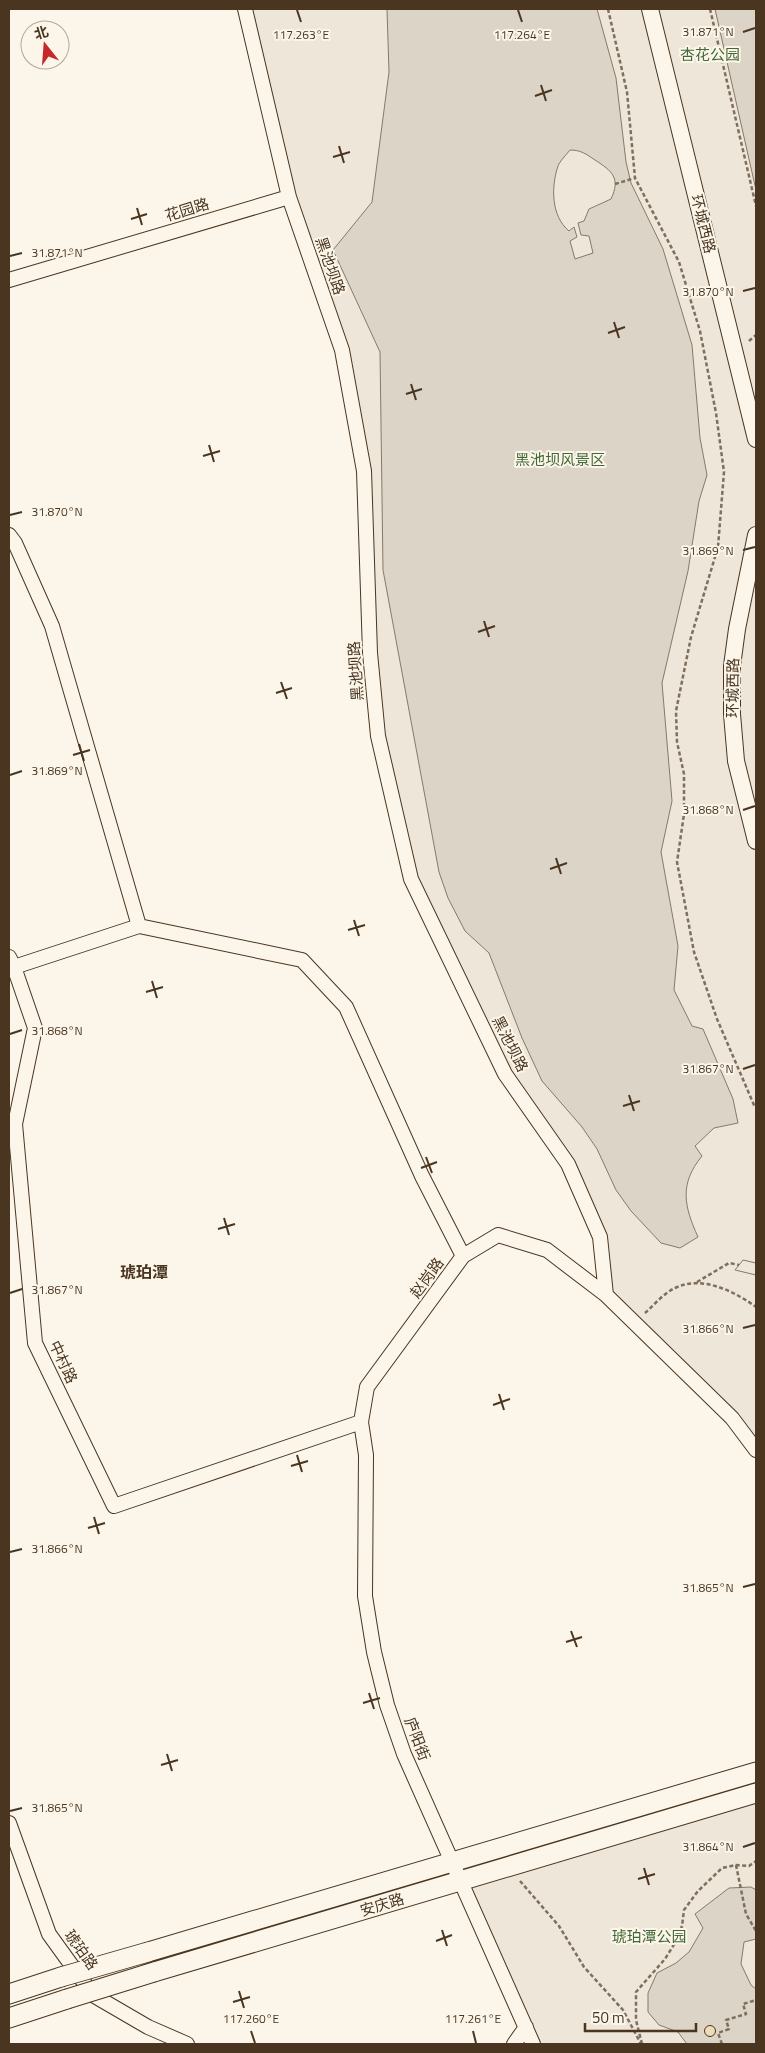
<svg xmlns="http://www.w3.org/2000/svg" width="765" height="2053" viewBox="0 0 765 2053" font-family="'Titillium Web','Noto Sans SC',sans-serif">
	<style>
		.green { fill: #ede6d9; stroke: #887966 }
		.parking { fill: #ede7d9; stroke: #887966 }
		.water { fill: #dcd4c6; stroke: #887966; fill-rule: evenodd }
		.building { fill: #ecdcbc; stroke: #4a3520 }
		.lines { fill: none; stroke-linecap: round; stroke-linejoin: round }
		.minor-casing { stroke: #4a3520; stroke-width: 16 }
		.tertiary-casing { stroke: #4a3520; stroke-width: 18 }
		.secondary-casing { stroke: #4a3520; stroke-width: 21 }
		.path { stroke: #7f6f5c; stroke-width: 2.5; stroke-dasharray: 4 2.5; stroke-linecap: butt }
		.minor { stroke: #fbf6e9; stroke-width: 14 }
		.tertiary { stroke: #fbf6e9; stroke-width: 16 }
		.secondary { stroke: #fbf6e9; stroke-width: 19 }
		.secondary-bridge-casing { stroke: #4a3520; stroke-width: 21; stroke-linecap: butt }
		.secondary-bridge { stroke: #fbf6e9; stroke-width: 19 }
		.ticks { fill: none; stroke: #4a3520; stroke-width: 2 }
		.labels { text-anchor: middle; stroke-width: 4; stroke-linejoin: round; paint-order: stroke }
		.park-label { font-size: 15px; fill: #436837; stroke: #fbf6e9 }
		.street-label { font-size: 15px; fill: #4a3520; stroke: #fbf6e9 }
		.neighbourhood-label { font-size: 16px; font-weight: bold; fill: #4a3520; stroke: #fbf6e9 }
		.ticks-label { font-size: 12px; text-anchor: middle; fill: #4a3520; stroke: #fbf6e9; stroke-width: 4; stroke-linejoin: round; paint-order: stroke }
	</style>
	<rect width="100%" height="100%" fill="#fbf6e9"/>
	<path class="green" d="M245,9H756V1450L606,1295L600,1237L568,1164L505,1074L411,879L378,736L364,471L342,350L289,197Z
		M756,1793V2044H533L461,1881Z"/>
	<path class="parking" d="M743,1260L756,1263V1275L735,1270Z"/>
	<path class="water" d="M387,9H597L616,78L626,162L631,183L663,249L692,345L700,438L707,475L699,501L688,571L662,683L672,801L661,852L678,946L674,990L692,1026L703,1029L733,1099L738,1123L714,1128L695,1146L702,1156C679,1184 684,1206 698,1237L680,1248L661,1243L631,1211L616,1190L597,1149L582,1127L542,1081L522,1038L489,953L465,931L448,898L439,872L383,570L380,352L333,250L372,202L389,72ZM570,150C581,150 586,154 595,160C612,171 621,178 611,199L589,209L584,221L578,223L581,235L589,236L593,253L575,259L570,241L577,237L574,227L569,231C551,216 551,187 558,166C560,161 566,155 570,150Z
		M715,9H756V190Z
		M751,1887L756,1890V1939L744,1942L741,1964L751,1985L756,1989V2044H687L678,2032L659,2025L648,2012V1993L657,1973L676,1963L689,1952L703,1928L695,1914L729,1888Z"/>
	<path class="building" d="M704.5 2031a5.5 5.5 0 1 1 11 0a5.5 5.5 0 1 1-11 0Z"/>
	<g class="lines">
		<g class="minor-casing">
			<path id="minor" d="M245,9L289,197L342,350L364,471L370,653L378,736L411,879L505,1074L568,1164L600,1237L606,1295
				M9,280L289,197
				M9,535L15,543L52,626L139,926L302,960L346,1007L422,1176L463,1256
				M9,957L14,967L35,1028L15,1124L35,1343L114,1506L361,1422L367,1387L463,1256L498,1235L547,1250L606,1295L732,1418L756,1450
				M14,967L139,926
				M361,1422L366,1455L365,1596L374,1652L387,1705L404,1754L533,2044
				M9,1823L49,1934L93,1995L148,2027L187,2044
				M514,2044L526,2027"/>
		</g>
		<g class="tertiary-casing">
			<path id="tertiary" d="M650,9L756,439
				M756,535L737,629L732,666V714L736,761L756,841"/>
		</g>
		<g class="secondary-casing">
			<path id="secondary" d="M148,1952L756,1772
				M154,1972L756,1793
				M9,1994L61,1977
				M9,2018L67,1999"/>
		</g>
		<path class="path" d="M608,9L627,92L635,178L679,262L700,331L716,413L724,472L718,547L691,637L676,711L677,742L684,774V814L677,862L694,952L717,1019L754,1105L756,1107
			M710,9L756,206
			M615,184L635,178
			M749,341L756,335
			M697,1282L729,1263L739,1265
			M645,1313C654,1305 664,1293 675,1288C702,1275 734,1291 756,1307
			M736,1865L746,1914L756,1931
			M520,1881L559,1926L584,1967L623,2010L641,2044
			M642,2044L636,2020V1992L665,1959L678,1938L682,1926L684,1910L698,1891L722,1868L736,1865L749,1866L756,1861
			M722,2044L718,2033L729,2029L726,2020L746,2014L743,2004L756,2000"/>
		<use href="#minor" class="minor"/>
		<use href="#tertiary" class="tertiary"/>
		<use href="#secondary" class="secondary"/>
		<g class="secondary-bridge-casing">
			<path id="secondary-bridge" d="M61,1977L148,1952
				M67,1999L154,1972"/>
		</g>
		<use href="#secondary-bridge" class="secondary-bridge"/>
	</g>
	<path class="ticks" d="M297,10L301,22M518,10L522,22M743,32L755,28M541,85L546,101M535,96L552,90M339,146L344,163M333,157L350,152M137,208L142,225M131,219L147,214M10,256L22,253M743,291L755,288M614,322L619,338M608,333L625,327M411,384L416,400M406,394L422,389M209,445L214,462M203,456L220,451M10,515L22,512M743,550L755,547M484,621L489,637M478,632L495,626M281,682L287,699M276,693L292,688M79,744L84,761M73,755L90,750M10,775L22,771M743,810L755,806M556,858L561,874M550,869L567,863M354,920L359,936M348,930L365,925M152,981L157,998M146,992L163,987M10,1034L22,1030M743,1069L755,1065M629,1095L634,1111M623,1106L640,1101M426,1157L432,1173M421,1168L437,1162M224,1218L229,1235M218,1229L235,1224M10,1293L22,1289M743,1328L755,1325M499,1394L504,1410M493,1405L510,1399M297,1455L302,1472M291,1466L308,1461M94,1517L99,1534M88,1528L105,1523M10,1552L22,1549M743,1587L755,1584M571,1631L577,1647M566,1642L582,1637M369,1693L374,1709M363,1703L380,1698M167,1754L172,1771M161,1765L178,1760M10,1811L22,1808M743,1847L755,1843M644,1868L649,1885M638,1879L655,1874M442,1930L447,1946M436,1941L452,1935M239,1991L244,2008M233,2002L250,1997M251,2031L255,2043M473,2031L476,2043"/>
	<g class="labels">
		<g class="park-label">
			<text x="710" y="60">杏花公园</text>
			<text x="560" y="465">黑池坝风景区</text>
			<text x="649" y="1942">琥珀潭公园</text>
		</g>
		<g class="street-label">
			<text transform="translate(187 210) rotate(-17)" y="5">花园路</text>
			<text transform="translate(703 224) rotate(76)" y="5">环城西路</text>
			<text transform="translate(330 266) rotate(71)" y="5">黑池坝路</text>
			<text transform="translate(356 671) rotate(-94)" y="5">黑池坝路</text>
			<text transform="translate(733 688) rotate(-89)" y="5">环城西路</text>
			<text transform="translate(510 1044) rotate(63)" y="5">黑池坝路</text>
			<text transform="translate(427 1278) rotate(-54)" y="5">赵岗路</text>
			<text transform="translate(63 1362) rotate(65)" y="5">中村路</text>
			<text transform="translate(417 1739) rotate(69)" y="5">庐阳街</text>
			<text transform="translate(382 1905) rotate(-17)" y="5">安庆路</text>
			<text transform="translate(81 1950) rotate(54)" y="5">琥珀路</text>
		</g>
		<g class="neighbourhood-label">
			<text x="144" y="1278">琥珀潭</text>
		</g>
	</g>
	<g class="ticks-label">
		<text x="708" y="36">31.871°N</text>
		<text x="301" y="39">117.263°E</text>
		<text x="522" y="39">117.264°E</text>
		<text x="57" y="257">31.871°N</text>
		<text x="708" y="296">31.870°N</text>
		<text x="57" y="516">31.870°N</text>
		<text x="708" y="555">31.869°N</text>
		<text x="57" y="775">31.869°N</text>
		<text x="708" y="814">31.868°N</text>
		<text x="57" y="1035">31.868°N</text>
		<text x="708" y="1073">31.867°N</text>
		<text x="57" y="1294">31.867°N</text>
		<text x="708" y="1333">31.866°N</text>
		<text x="57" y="1553">31.866°N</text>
		<text x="708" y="1592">31.865°N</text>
		<text x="57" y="1812">31.865°N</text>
		<text x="708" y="1851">31.864°N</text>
		<text x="251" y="2023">117.260°E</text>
		<text x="473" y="2023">117.261°E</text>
	</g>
	<rect width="765" height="2053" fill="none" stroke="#4a3520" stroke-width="20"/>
	<g transform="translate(45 45) rotate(343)"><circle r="24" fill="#fbf6e9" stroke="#b4a999"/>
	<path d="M0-4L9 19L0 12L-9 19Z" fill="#c62828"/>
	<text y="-8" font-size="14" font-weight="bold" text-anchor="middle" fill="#4a3520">北</text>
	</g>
	<path d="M585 2023v8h111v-8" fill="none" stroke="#4a3520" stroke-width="2.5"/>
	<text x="592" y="2023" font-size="15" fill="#4a3520" stroke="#fbf6e9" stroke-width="4" paint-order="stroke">50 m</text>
</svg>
